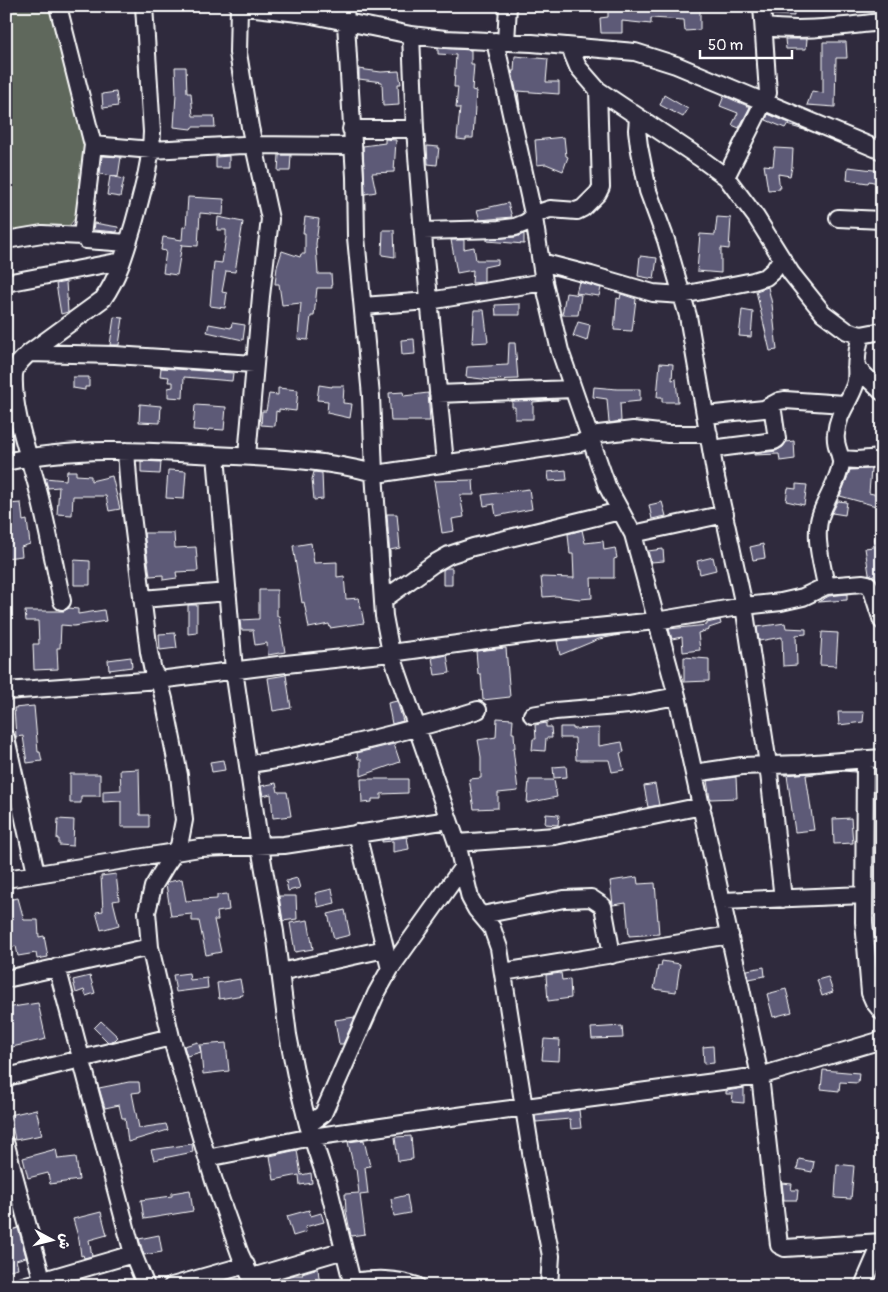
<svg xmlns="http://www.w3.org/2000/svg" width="888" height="1292" viewBox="0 0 888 1292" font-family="Pangolin,'Playpen Sans Arabic',sans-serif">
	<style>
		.green { fill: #5f675b; stroke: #afb3ad }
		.building { fill: #5d5a77; stroke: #fff }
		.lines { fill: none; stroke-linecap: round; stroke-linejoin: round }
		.minor-casing { stroke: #fff; stroke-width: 20 }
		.minor { stroke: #2f2a3d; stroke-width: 16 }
	</style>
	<rect width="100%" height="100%" fill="#2f2a3d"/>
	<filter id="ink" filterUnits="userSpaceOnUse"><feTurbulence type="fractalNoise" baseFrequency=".02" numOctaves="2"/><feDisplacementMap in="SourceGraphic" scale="10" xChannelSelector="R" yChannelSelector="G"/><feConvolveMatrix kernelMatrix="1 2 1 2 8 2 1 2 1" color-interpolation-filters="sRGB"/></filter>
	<g filter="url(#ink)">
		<path class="green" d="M6,6H50L54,14L86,152L80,211L70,225L51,230L6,236Z"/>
		<path class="building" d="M608,6H672V9L700,7V30L685,31L684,20L651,18V24L622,21V33H601L600,18L608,17Z
			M772,6H794V16L773,15Z
			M785,39H807L806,49H786Z
			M823,42H846L847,58H836L835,107L807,105L812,91L823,93Z
			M438,48L471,50V64H474L472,90L476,91L473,138H466V140L457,139L460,108H456L458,87H454L456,55L438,54Z
			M515,56L548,59L546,82H559V94L518,91L520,109L512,71H514Z
			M175,67H186L187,93H191L193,116H214L215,127H192L191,129L174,127L176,94Z
			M359,69L381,72L399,71L401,84H398L399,105L383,106L382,82L359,79Z
			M116,92L118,106L103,108L102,94Z
			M664,95L688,109L683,117L660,105Z
			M724,96L750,107L739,128L732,125L738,113L720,106Z
			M768,114L808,131L787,125L785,128L766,120Z
			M564,137L566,156L568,157L563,171L546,164L537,165L535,140Z
			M385,139L396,140L394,172L372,173L376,192L365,194L363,146L385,143Z
			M427,146L439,147L437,165L428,164Z
			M775,148L793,149L792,167L790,176L778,174L780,189L768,190L764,165L773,166Z
			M279,155H291L290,171H278Z
			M102,156L121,157L118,177L100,174Z
			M229,156V168H216V157Z
			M848,167L882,171V184L869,181L868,183L847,180Z
			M110,176L124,179L120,197L107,195Z
			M188,197L224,199L223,215L200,213L198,246L182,245V244L177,275L163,273L166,251L161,250L163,237L182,240L183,227H186Z
			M508,203L512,217L480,220L477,210Z
			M218,217L243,222L235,272L226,271L222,292L227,293L225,308L210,306L214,262L222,263L226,237V230H217Z
			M305,217L319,219L316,244L318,274H331L332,288H317L314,316H311L308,340L298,339L301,303L282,305L279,284H275L277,267L282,251L300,257L301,254H305V233H303Z
			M717,217L731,218L729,249L721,248V273L697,271L700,234L715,235Z
			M94,223L118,227L117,232L93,230Z
			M383,230H394L395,257L382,255Z
			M524,234V244L487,241V239L516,237Z
			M451,240H464V249L474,247L476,260H498V264L484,267V282L472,283L473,270L457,273Z
			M640,256L657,258L654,279L638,276Z
			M66,282L68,312L61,314L56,284Z
			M579,282L601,288L599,296L576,293Z
			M768,287L772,304L777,350L770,351L756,291Z
			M566,293L581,295L578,315H562Z
			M621,294L636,299L632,331L614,330L617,298L620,299Z
			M520,304V315H496L495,305Z
			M474,310H484L488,342L472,343Z
			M742,310L753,312L751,337L739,336Z
			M114,317L123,318L119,345H110Z
			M578,322L590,325L587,341L573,336Z
			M232,323L245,325L243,340L207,332L209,324L231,328Z
			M414,339L415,354L402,355L401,340Z
			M509,343H515L518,379L490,380L466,377L467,367L508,365Z
			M660,363L673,364L672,380L676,379L678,402H662V397H657Z
			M161,368L233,373L232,381L184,377L183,398L168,397V388L173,387V382H168L169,377L160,376Z
			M73,377H89V387H85V390L73,388Z
			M319,385L332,387V386H344L343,403L352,404L350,418L327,413L328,401L317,400Z
			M594,387L617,389H640V401L620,403L621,421L609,423L607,399L593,397Z
			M278,388L298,390L296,411L279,409V412L276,411L275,426L261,425L262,411H266L269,394L278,395Z
			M403,392L404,396L428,393L430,421H391L389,393Z
			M558,400L533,402V419H515V407H512V401Z
			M140,404L161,406L160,423L139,422Z
			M195,405L226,407L224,430L209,429L208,431L193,430Z
			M794,441L795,459L780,461L779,454L754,455V454L776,451L783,447L786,442Z
			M141,461L161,462L160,474L141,473Z
			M871,469L869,493L878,495L876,506L840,496L850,470Z
			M168,470L186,471L184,499L166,498Z
			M566,470L567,480L549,481L548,472Z
			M67,471H76V475L91,476V481L112,476L120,509L109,511L106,496H73L72,515L57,514L59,487L48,488L45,478L66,480Z
			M314,472L322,473L323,499L314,500L312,479Z
			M473,480L474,495H460L464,517L452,519L454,531L442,533L434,481Z
			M796,484L807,485L804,505L786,501L788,488L796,489Z
			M529,489L532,509L496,516L494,504L484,506L482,495Z
			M838,501L847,502L845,515L832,513Z
			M662,502L666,516L652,519L649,505Z
			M21,503L23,521L27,520L30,544L21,547L22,556L6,558V504Z
			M387,514H397L400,548L390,550V557Z
			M877,527L882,528L881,586L874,576L869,574L865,548L873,547Z
			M582,530L585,543L603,541L604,550L615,548L617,558L614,559V578H591L592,598L580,599L556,596L543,597L541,577L574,578L573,554H570L568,534Z
			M144,533H174L175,548L196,547L198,571L176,572L177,578L163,580V575L150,576Z
			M311,543L314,563L337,562V577L344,576L346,599L359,598L364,623L330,628L329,624L309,628L304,602L302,603L293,546Z
			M763,544L765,558L753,560L750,547Z
			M663,549L664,561L651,562L648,551Z
			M713,557L716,570L700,574L697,561Z
			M74,560L90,561V585H74Z
			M446,568H452V585H443V570Z
			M259,590H277V616H279L285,652L268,655L267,643L255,645L253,630H241L240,620L259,619Z
			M847,594V600L818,602L829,596Z
			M188,605H197V633L188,634Z
			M69,608L78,609V614L104,610L106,621L74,626L61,625L60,648H57L58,669L34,670L33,644H39L38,621H26L25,611H64Z
			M720,620L721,624L709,628V630L698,633L700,650L683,652L682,637L672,639L669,629L707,625V623Z
			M785,623L786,628L806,629V634L796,635L797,665L783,666L782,637L759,641L757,627Z
			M822,632L838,633L836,666L820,665Z
			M175,633L177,648L160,650L159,634Z
			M620,635L599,639L560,655L557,641Z
			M506,648L510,697L483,700L481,674H478L476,651Z
			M447,655L450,673L435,675L432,658Z
			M131,657L132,667L109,670L108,660Z
			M684,657L709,659V681L684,682Z
			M286,675L291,708L273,711L268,678Z
			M397,701L403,721L392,724L388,703Z
			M34,706L38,752H40L42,761L27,763L23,736L16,737L14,708Z
			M838,712H864L863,722L839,725Z
			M497,718L513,719L512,733H514L515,748H513L518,791L498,793V808L474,809L469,779L481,778V757L478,740L496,737Z
			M546,723V727H551L552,738H546L545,751L532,750L533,739H536L535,725Z
			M560,727H573V729L599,728V746L622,742L624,752L620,753L624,770L612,772L609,760H576L575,738H560Z
			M394,744L400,762L361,776V759H358L357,753Z
			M223,760L225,770L212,772L210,762Z
			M566,766L567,777L554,778L553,767Z
			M882,768V792H875V769Z
			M139,769L140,815H149V827H121V801L103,802V791L121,790L120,770Z
			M855,770V772L843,771L806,775L814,830L795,832L787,775H784Z
			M70,774H100V796H81V803H70Z
			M736,777L737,798L710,799L707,781Z
			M361,779H408V793L381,794V799H372V802L362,803Z
			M529,780H554L557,797L527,803Z
			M276,783L278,792H287L291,816L273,818L271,794L263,796L261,786Z
			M655,784L659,805L648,807L644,786Z
			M546,814L559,815L558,825L545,824Z
			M851,818L853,843L834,844L833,819Z
			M58,819L74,820L73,846L59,845V839H57Z
			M407,837L409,849L393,852V841L382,842V840Z
			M116,874L119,900L113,901L119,925L101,930L96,912L103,911L101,876Z
			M637,877L638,884L655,883L659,934L629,936L626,903L613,905L610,881Z
			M297,878L300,888L288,891L286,881Z
			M182,879L186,901L217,899V895L227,894L229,910L217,912L218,920H214L221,952L206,955L199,921H192V914L171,916L166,884L168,882Z
			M332,889L335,903L318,907L315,893Z
			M279,896H296L297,919L283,921Z
			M18,898L24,920H38L39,937L44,936L48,957L37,959L36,953L18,956L16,946L11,947L6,927V900Z
			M345,910L350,935L334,939L328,914Z
			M308,920L313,949L295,952L290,923Z
			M662,961L680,964L676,992L654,989L658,966H661Z
			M764,967L765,976L749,979L747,970Z
			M189,973L190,980L207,978L208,988L176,992L173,975Z
			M561,973L562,980L570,979L571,998L548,1001L546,975Z
			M90,976L95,993L86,996L84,990L76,993L73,980Z
			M828,977L833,992L822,996L817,980Z
			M240,979L243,995L219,999L217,983Z
			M786,989L792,1012L773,1017L767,994Z
			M38,1003L46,1039L8,1048L6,1033V1008Z
			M355,1017L343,1044H339L335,1020Z
			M101,1021L118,1037L115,1040L108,1042L94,1028Z
			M622,1026L623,1038L592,1039L591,1028Z
			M544,1039L560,1040L559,1061L542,1060Z
			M198,1042L201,1052L200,1045L226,1043L229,1071L203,1074L201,1052L187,1056L184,1046Z
			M713,1046L714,1063L704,1064L703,1047Z
			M823,1070L859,1073L858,1083L840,1082L839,1091L821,1089Z
			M129,1082H139L140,1092L132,1093L139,1128L166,1124L168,1130L128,1142L125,1118H122L119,1105L105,1108L99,1088Z
			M744,1088V1103L732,1102L733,1094H726V1091Z
			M36,1109L42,1135L15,1140L10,1115Z
			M579,1110L581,1128L571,1129L570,1119L536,1122L535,1116Z
			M411,1136L413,1159L398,1161L395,1137Z
			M364,1140L370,1166L365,1167L368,1194L360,1195L365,1234L351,1236L346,1211L345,1194L359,1193L356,1169H354L348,1142Z
			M192,1144L193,1152L154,1160L151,1150Z
			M56,1149L58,1159L76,1157L79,1180L50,1184L48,1173L28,1178L23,1158Z
			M297,1150L301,1175L311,1173L312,1183L300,1185L299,1175L274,1180L270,1156Z
			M799,1159L814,1162L812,1172L797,1169Z
			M837,1164L854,1166L851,1199L835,1198Z
			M782,1183L792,1184L791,1190H798L797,1200H784Z
			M190,1190L193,1211L144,1219L141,1200L172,1196V1193Z
			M407,1195L410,1213L394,1216L391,1199Z
			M309,1210L311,1216L321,1213L324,1222L305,1227L306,1232L293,1236L287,1216Z
			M101,1212L107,1235L89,1240L92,1256L84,1258L83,1255L81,1256L79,1240L73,1219Z
			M18,1228L26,1257L16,1260L18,1268L6,1271V1232Z
			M159,1235L162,1252L144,1255L139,1239Z
			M315,1269H318L320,1286H279V1279L295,1275H303L302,1273Z"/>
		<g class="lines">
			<g class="minor-casing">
				<path id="minor" d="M238,6L307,14L411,35L445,39L532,43L635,52L676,65L882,151
					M239,6L238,53L250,127L270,219L261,296L247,456
					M345,6L355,177L356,237L371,396L374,473L384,616L391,653L457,843L470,898L476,909L492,928L499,948L532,1159L551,1256L549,1286
					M764,27C803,32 843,26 882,22
					M411,35L415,129L424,247L445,463
					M495,41L534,218L544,282L560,351L607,486L633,534L677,696L760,1076L779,1245L785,1248L882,1242
					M506,42L508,6
					M571,47L573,55L578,67L598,90L700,158L726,177L756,217L791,273L823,313L847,331L861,335L882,331
					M638,117L637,130L639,146L648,191L666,240L688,316L716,478L744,606L768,764L783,899
					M351,129H415
					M93,145L152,150L243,145L353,146
					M726,177L768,93L762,6
					M838,218L882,220
					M423,231L499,229L515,227L525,223L541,212L550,209L577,211L583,208L598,193L601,187L598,90
					M82,236L86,240L128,243
					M6,240L42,234L82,236L93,145L58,6
					M541,262L591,275L653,293L682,295L753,281L766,277L774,270L781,259
					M6,283L122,261
					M363,306L429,301L544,282
					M29,353L115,355L254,364
					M856,367L882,392
					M438,394L573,389
					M706,415L764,409L779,401L785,400L844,404
					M711,449L774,441L777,439L772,405
					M126,451L129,491L149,652L153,671L159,680L164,699L179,775L184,820L179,846L166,865L153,887L147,912L150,947L171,1037L214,1181L240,1254L255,1286
					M216,455L234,670L260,847L275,932L288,1035L297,1081L308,1125L328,1185L353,1286
					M841,459L857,460L882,458
					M6,462C75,446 146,451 215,455C269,458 322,459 374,473H383L580,443L598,434L633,430L668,434H709
					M633,534L725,514
					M826,586C822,563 813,536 821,514C827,497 838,482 841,464C842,455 834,445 836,434C838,412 849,403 855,385C858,376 855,367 857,358C857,350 859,343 861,335
					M142,599L228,592
					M383,600L433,564L449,555L473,547L620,511
					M62,601C54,563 47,524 37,486C28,452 12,410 14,374C15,365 23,359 29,353L103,299C119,276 126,250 134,223C142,193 151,163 152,132L144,6
					M6,691L159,680L286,664L391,653L538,633L656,621L744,606L781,602L803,597L826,586L863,583L868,584L872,590L882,621
					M532,715L555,711L629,705L677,696
					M6,738L36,873
					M865,759L864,922L870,993L874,1002L882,1012
					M248,764C277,761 305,754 334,748C382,737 430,725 478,710
					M694,773L742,766L801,764L882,758
					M357,833L390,969
					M457,843L555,836L702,806
					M6,879L200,848L284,845L449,820
					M723,901L864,895
					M482,915L564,899L591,898L603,906L612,955
					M57,967L133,1254L146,1286
					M280,972L385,949
					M503,972L730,935
					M6,979L150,947
					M6,1079L11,1076L171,1037
					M308,1125L323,1114L376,994L390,969L462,868
					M6,1145L44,1286
					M207,1158L312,1137L465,1115L760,1076L882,1040
					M252,1277L344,1250
					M352,1282C375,1279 395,1278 417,1286
					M23,1286L133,1254
					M172,1286L246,1265
					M863,1286L882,1242"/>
			</g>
			<use href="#minor" class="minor"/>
		</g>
	</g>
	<rect width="888" height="1292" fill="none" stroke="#2f2a3d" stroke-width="25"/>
	<rect x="12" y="12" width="863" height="1267" fill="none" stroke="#fff" stroke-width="2" filter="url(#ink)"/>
	<g transform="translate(52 1240) rotate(97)" stroke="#2f2a3d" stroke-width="4" paint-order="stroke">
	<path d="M0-4L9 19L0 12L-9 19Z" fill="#ffffff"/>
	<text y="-8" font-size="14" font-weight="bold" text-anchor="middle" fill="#ffffff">ش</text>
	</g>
	<path d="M700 50v8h92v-8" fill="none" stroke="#ffffff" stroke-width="2.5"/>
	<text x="708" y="50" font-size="15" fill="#ffffff" stroke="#2f2a3d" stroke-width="4" paint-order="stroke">50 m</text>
</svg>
